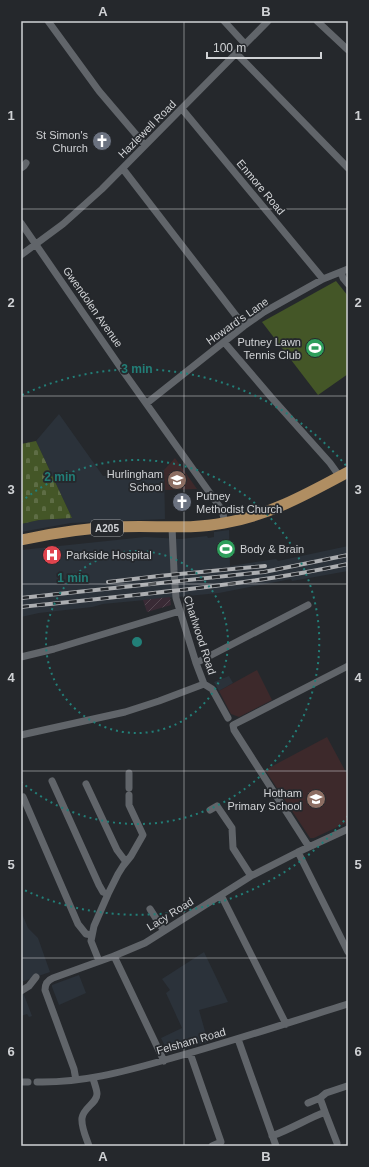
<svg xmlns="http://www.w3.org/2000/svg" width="369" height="1167" viewBox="0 0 369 1167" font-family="Helvetica,sans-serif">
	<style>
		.built { fill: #2b323a }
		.industrial { fill: url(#industrial-furrows) }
		.education { fill: #3d292b }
		.cemetery { fill: url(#cemetery-stones) }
		.garden { fill: #445627 }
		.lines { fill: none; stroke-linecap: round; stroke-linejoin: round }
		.minor { stroke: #61656a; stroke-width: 7 }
		.trunk { stroke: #b08e62; stroke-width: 11 }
		.rail-casing { stroke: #acaeb1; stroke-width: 4 }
		.rail { stroke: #25282c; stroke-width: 2.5; stroke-dasharray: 8; stroke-linecap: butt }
		.grid { fill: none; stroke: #d0d2d5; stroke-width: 1; stroke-opacity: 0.55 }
		.ring { fill: none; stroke: #227f78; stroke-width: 2; stroke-dasharray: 2 4 }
		.labels { text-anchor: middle; stroke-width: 3.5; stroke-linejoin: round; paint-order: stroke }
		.shield { fill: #25282c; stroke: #9d9fa2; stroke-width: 1 }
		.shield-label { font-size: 10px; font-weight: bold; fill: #d0d2d5 }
		.street-label { font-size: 11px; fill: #d0d2d5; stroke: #25282c }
		.poi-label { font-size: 11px; fill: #d0d2d5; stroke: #25282c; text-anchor: end }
		.centre { fill: #227f78; stroke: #25282c; stroke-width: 2 }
		.ring-label { font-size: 12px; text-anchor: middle; font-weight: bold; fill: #227f78; stroke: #25282c; stroke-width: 3.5; stroke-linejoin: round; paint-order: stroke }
		.neatline { fill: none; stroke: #d0d2d5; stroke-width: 1.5 }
		.grid-label { font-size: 13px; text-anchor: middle; font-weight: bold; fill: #d0d2d5 }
	</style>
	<defs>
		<pattern id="industrial-furrows" width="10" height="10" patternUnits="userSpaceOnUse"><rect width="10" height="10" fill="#392a35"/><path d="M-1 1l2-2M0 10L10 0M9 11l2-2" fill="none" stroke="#554851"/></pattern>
		<pattern id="cemetery-stones" width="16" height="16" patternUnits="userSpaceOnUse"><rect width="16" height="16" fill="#445627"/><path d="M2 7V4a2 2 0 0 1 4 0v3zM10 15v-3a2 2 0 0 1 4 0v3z" fill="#5e6d45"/></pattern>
	</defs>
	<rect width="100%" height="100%" fill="#25282c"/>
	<path class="built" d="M59,414L103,476L164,470L165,519L71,523L21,532V524L39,520L72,518L36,441Z
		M229,530L230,566L276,559L278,561L348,546V571L292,581L291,579L219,593L103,604L92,607L39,613L21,617V550L145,537L181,539L207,536L208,538L214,537V532Z
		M229,676L233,683L219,691L214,682Z
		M21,911L28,928L38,938L50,972L21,982Z
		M204,952L228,1002L199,1010L208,1042L170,1053L168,1052L161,1038L182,1028L166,993L170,990L162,979Z
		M79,975L86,993L59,1005L52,987V985Z
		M21,987L32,1016L29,1017L27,1014L21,1016Z"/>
	<path class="industrial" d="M170,597L171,605L147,612L143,600Z"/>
	<path class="education" d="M175,458L197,489L165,490L164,470Z
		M257,670L272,700L239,717L231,714L219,691Z
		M327,737L348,776V822L314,838H310L265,770Z"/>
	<path class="cemetery" d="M36,441L72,518L39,520L21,524V444Z"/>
	<path class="garden" d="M336,281L348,296V374L318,395L262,322Z"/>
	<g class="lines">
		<path class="minor" d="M48,21L99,91L145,145
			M224,21L245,44
			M317,21L348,50
			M236,53L348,168
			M182,109L323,279
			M21,168L24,166L26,163
			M123,169L244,326
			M21,223L123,371L222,510L225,523
			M21,255L63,224L102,189L268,21
			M341,272L343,278L348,284
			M224,342L271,397L330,463L340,477
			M147,403L244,326L264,312L323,279L348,269
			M172,527L174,571L176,598L196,663L204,684L212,689L228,718
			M21,657L54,649L180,611
			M196,663L308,605
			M21,735L125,712L159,701L204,684
			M129,773V788
			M52,781L99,885L103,892L108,894
			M86,784L117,850L126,862
			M23,797L78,924L86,934L92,935
			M210,810L217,806L232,828L233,848L251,876
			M309,847L234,730L233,725L348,666
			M298,852L348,952
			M221,895L286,1024
			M150,909L164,931
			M114,956L164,1061
			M99,961L91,941L94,926L108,894L118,874L123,866L131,856L143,835L129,805V795
			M21,991L29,986L36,977
			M238,1039L276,1146
			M190,1053L221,1142L212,1146
			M76,1080L74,1069L45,990C45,984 48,980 53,978L114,956L145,943L251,876L298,852L348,829
			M21,1082H28
			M37,1082C81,1083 123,1072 165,1060C227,1043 287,1023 348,1004
			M308,1103L320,1098
			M325,1112L337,1143
			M272,1136C291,1129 307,1119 325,1112L320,1098L326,1093L347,1086
			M89,1146C86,1137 81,1127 82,1118C83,1108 97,1103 97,1094C97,1089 94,1083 93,1078"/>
		<path class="trunk" d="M21,540C53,533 85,528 118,527C153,525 189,530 224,523C268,516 309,493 348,472"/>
		<g class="rail-casing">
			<path id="rail" d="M108,582L159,576L265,566
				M21,598L264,572L348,555
				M21,607C130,595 240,587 348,564"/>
		</g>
		<use href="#rail" class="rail"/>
	</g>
	<path class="grid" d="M184,21V1146M21,209H348M21,396H348M21,584H348M21,771H348M21,958H348"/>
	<g class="ring">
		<circle cx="137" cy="642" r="91"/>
		<path d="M21 502A182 182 0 1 1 21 782"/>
		<path d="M348 816A273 273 0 0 1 22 889M22 395A273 273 0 0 1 348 468"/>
	</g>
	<defs>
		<g id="church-disc" transform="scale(1)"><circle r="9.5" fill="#6b7280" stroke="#25282c"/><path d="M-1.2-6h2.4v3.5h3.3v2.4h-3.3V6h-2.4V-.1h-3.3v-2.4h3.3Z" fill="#fff"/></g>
		<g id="stadium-disc" transform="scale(1)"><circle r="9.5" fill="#2e9e5b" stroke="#25282c"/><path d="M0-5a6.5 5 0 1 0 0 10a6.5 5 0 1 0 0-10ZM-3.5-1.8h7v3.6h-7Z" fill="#fff"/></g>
		<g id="school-disc" transform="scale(1)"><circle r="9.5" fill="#8d6e63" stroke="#25282c"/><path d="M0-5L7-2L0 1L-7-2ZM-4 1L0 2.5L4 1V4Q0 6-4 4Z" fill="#fff"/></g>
		<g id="hospital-disc" transform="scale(1)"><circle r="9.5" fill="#e0444e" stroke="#25282c"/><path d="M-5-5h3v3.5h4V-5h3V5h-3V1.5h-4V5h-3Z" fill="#fff"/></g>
	</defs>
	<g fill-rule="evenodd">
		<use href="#church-disc" x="102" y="141"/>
		<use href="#stadium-disc" x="315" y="348"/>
		<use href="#school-disc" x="177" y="480"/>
		<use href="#church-disc" x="182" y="502"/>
		<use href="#stadium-disc" x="226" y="549"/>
		<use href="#hospital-disc" x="52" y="555"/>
		<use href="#school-disc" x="316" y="799"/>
	</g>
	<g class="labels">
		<rect class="shield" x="91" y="520" width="32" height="16" rx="3"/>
		<g class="shield-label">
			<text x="107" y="532">A205</text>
		</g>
		<g class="street-label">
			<text transform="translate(147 129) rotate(-45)" y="4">Hazlewell Road</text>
			<text transform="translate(261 187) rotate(50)" y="4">Enmore Road</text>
			<text transform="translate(93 307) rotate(55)" y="4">Gwendolen Avenue</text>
			<text transform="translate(237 321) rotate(-35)" y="4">Howard's Lane</text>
			<text transform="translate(200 635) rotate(72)" y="4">Charlwood Road</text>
			<text transform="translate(170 914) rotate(-32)" y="4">Lacy Road</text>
			<text transform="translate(191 1041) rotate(-16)" y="4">Felsham Road</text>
		</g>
		<g class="poi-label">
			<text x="88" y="139">St Simon's<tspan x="88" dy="13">Church</tspan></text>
			<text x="301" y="346">Putney Lawn<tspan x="301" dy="13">Tennis Club</tspan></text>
			<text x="163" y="478">Hurlingham<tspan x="163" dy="13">School</tspan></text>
			<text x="196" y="500" text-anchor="start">Putney<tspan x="196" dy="13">Methodist Church</tspan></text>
			<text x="240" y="553" text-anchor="start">Body &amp; Brain</text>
			<text x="66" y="559" text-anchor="start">Parkside Hospital</text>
			<text x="302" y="797">Hotham<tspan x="302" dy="13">Primary School</tspan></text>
		</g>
	</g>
	<circle cx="137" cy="642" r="6" class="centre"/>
	<g class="ring-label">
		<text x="137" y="373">3 min</text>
		<text x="60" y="481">2 min</text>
		<text x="73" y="582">1 min</text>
	</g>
	<rect width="369" height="1167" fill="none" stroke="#25282c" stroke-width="44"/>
	<path d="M207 52v6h114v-6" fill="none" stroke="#d0d2d5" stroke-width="2"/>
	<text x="213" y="52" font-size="12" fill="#d0d2d5" stroke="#25282c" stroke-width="3" paint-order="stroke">100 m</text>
	<rect x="22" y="22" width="325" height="1123" class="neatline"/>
	<g class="grid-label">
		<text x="103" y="16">A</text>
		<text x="266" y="16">B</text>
		<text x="11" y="120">1</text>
		<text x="358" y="120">1</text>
		<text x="11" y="307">2</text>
		<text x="358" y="307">2</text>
		<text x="11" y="494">3</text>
		<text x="358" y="494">3</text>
		<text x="11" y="682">4</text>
		<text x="358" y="682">4</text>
		<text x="11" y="869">5</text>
		<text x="358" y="869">5</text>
		<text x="11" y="1056">6</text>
		<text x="358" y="1056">6</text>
		<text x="103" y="1161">A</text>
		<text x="266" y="1161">B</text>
	</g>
</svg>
